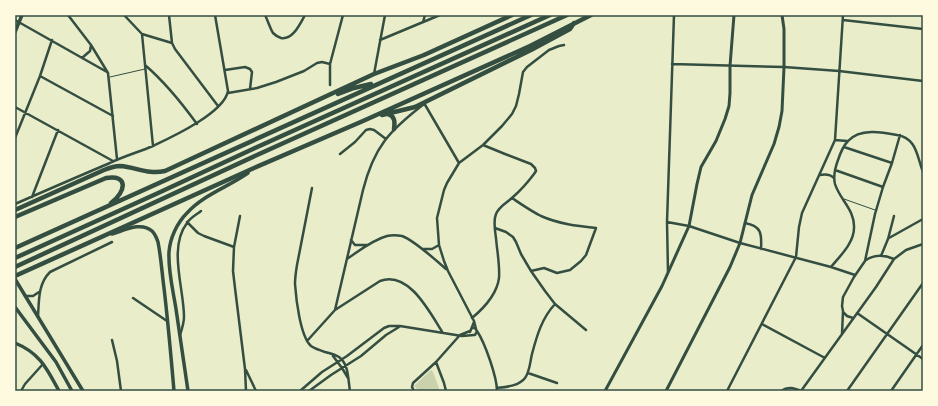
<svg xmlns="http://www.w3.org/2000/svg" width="938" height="406" viewBox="0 0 938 406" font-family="Arial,sans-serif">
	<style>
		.green { fill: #cad2ad }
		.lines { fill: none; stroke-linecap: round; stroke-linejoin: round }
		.service { stroke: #344e41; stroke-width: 1 }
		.minor { stroke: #344e41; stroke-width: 2.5 }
		.tertiary { stroke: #344e41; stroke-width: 3 }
		.secondary { stroke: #344e41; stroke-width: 3.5 }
		.motorway { stroke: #344e41; stroke-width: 4.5 }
		.neatline { fill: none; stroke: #344e41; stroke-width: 1.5 }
	</style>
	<rect width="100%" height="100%" fill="#e9edc9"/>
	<path class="green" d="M431,370L433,372L440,391H419L414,386Z"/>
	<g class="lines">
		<path class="service" d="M110,77L145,69
			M844,199L875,210"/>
		<path class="minor" d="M68,15L91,45L108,73L117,159
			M124,15L142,34L172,43
			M169,15L172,43L175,49L218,106
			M265,15C268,21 270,28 273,33C275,35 278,37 281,38C293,40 300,24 305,15
			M15,20L107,72
			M843,20L923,29
			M423,22L425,15
			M142,34L153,146
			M380,40L440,15
			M82,58L90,51L91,45
			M672,64L784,67L839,71L923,81
			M145,65C166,83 181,102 197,124
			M225,70L245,67L250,69L252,72L250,89
			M374,74L385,15
			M40,76L113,116
			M330,85V64L343,15
			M228,93L257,88L276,82L304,71L317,63L322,62L330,64
			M424,103L459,163
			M15,107L113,161
			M15,138L40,76L52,40
			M835,140L847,141
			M844,147L892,163
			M340,154L355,142L366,130L370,129L374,130L386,139
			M835,170L883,187
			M820,175C825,174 830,174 834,178
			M312,188L297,265C296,271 295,278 295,284C296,298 300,336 311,346C315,349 320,350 325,352C329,353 336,355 339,357C349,364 348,380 350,391
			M32,197L58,130
			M512,198C521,204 531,211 541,216C559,224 577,226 596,228L586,255L581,261L570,270L557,273L544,268L531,271
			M15,204C47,190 79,176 110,163C124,156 139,152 153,146C172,137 224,113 228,91L215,15
			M240,216L234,247L233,271L235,288L245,369L246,391
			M187,222L198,233L204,236L234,247
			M667,222L689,226L740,243L831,267L855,275
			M745,223C761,226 762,233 761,249
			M495,228L506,232L513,237L516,242L521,254L531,271L545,291L555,304L586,330
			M889,238L923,219
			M351,240L355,245H368
			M422,249H432L439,245
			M881,256L888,239L894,216
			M347,259C359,251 372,240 387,236C391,235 397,235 402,236C413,240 437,261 446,269
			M866,260C875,254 885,255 894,259
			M831,267C840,256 854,243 854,228C855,210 840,200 835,184C833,176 835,168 838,160C840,154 843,146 848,141C860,128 882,132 897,135C917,138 917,157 923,172
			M668,272L667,222L674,15
			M25,296H33L39,292
			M133,298L167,321
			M335,310L363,190C374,147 389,131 424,104
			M843,312L847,316L853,318
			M857,313L923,359
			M38,317C39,300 38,284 50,272L112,242
			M472,318C484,308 497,294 499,278C500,265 497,251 496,238C495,231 493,221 496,214C499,206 508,202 513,197C521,190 528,182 534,174L536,171L535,168L531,164L505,154L483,145
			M762,324L825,358
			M472,328H475L477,331L475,335H473
			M476,329L474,321L448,271L444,261L439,245L437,218L444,190L447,183L459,163L483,145L502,126L512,114L516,106L519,94L523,72L527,67L549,50L559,46L564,45
			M477,331C485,343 497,377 497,391
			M470,332L474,322
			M842,334L843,311L842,306L843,297L854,277L865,261L875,214L883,187L892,163L900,135
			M180,335C182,329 184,323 184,317C184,288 168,248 187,223C190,218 196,215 201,211
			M112,340L117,361L121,391
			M307,341L335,310L380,281C409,270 430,313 443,333
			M333,356L342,368L348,378
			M436,362L444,383L446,391
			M246,370L256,391
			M528,373L557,383
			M497,388C506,387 519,386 525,378C530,371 530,362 532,354C537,335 542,318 555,304
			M21,391L25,384L43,364
			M300,391L322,372L347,356L384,328L389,326H400L462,336L474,335
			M309,391L331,375L361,356L386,335L399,327
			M414,391L412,387L413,383L436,362L460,335L470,331
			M727,391L796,257L799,227L802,213L835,140L843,15
			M781,391C788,386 794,388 801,391
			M801,391L876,287L894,259L906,250L923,244
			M847,391L923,283
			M891,391L923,345"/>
		<path class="tertiary" d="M605,391L662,286L689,226L697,184L701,167L716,141L725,119L729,106L730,93V66L734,15
			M666,391L730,267L740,243L752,195L774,144L779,127L782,111L784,67V29L782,15"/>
		<path class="secondary" d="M15,32L22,15
			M112,234C123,231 141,221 152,231C155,234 157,239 158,242C161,257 162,273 164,288C168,322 171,356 174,391
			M15,279L83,391
			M15,307L56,362L72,391
			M15,343C40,353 47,369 59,391
			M188,391C184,364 180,336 176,309C173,290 168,271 169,252C170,238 177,223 187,213C203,195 228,187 248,173"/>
		<path class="motorway" d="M338,94L354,88L371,84
			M388,114C395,116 395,122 394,129
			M382,115L415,107L531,50L570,29L574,23
			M15,210L104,170C109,168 114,166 120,166C136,167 148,175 165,171L374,74L424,55L512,15
			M15,217L106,178C129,174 126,192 111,203
			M15,248L531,15
			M15,258L156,194L255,148L550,15
			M15,267L257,155L567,15
			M15,276L254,168L363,121L530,46L591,15"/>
	</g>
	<rect width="938" height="406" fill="none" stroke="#fefae0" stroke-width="32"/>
	<rect x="16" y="16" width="906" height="374" class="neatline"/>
</svg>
